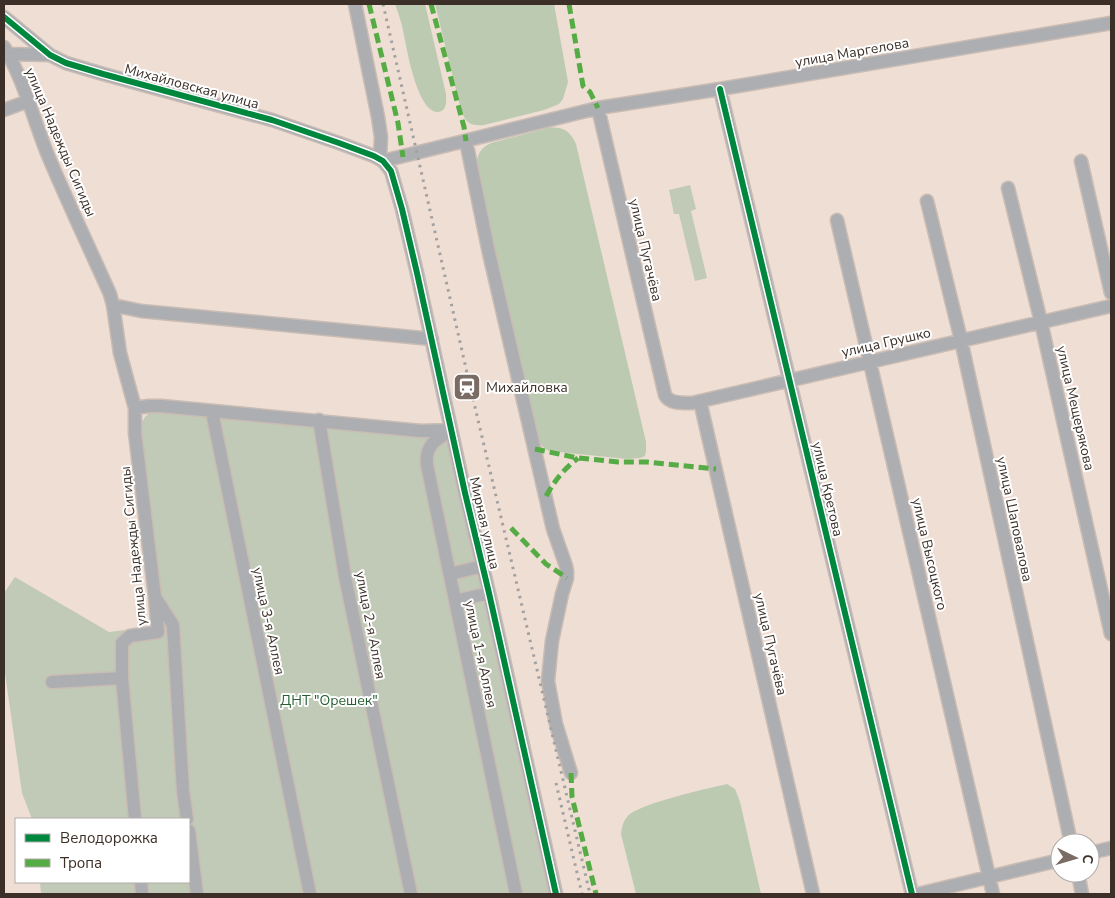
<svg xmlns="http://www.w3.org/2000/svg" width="1115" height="898" viewBox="0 0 1115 898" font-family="'Nunito Sans',sans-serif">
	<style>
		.green { fill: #c0cab6 }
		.forest { fill: #bccab2 }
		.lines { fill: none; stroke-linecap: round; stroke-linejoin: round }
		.minor-casing { stroke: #c9bcb4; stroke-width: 15 }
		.minor { stroke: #acaeb1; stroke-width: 12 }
		.rail { stroke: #a2a1a1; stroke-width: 3; stroke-dasharray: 2.5 5; stroke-linecap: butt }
		.quiet { stroke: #55ab44; stroke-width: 5; stroke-dasharray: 10 5; stroke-linecap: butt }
		.cycleway-casing { stroke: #fff; stroke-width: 9 }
		.cycleway { stroke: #00873e; stroke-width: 6 }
		.labels { text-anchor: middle; stroke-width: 4; stroke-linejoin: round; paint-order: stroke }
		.street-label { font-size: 14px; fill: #3b2f28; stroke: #fff }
		.poi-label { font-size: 14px; fill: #3b2f28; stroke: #fff; text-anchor: start }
		.park-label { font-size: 14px; fill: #255f31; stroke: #fff }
	</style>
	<rect width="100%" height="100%" fill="#efded4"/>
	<path class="green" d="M690,185L696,209L691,211L707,278L695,281L679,214H674L669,190Z
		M151,411L457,430L561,894H41L40,882H189V819H32L22,793L4,666V593L15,577L109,632L150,627L161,624L141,424L145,417Z"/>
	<path class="forest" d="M395,4H425L446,94C446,99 447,104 444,109C442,111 440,112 438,112C417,113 406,45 403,30C401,21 398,12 395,4Z
		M435,4H554L568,82L563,99L559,104L544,110L484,125C470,126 466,123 461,110Z
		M548,128C563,126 570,131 576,144L646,442V451L645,456L640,458L627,459L549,451L543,447L539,442L476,165C478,154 480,148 491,143Z
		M727,784L735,789L740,802L761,894H636L621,834C622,827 623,821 628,816C638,804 709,788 727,784Z"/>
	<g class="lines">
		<g class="minor-casing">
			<path id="minor" d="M355,4L378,117L381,137L380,159
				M4,17L50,55L66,63L103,74L272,120L339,143L374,156L383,161L391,171L402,209L417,273L465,493L489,593L556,894
				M4,47C24,80 33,118 47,153C67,201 89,247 110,294L113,305L120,353L135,408V433L155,597L158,632L130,636L122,643V678L135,819
				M8,54L50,55
				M720,89L912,894
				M598,108L665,395C669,404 683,403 692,403L1111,306
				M4,110L28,101
				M466,141L489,253L553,529L566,566L567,571V578L562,594L552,641L548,681L556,724L571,773
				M383,161L598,108L720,89L1111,23
				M1081,161L1111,293
				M1008,188L1041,322L1111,634
				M927,201L961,340L1071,843
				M837,220L993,894
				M113,305L141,311L432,339
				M700,401L813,894
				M135,408L149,406H161L421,431L451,430
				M212,412L310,894
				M319,420L345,577L411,894
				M451,430C436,440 425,444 427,465L516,894
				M450,574L483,566
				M157,600L173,625L183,791L187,819
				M455,601L489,593
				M52,682L122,678
				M189,831L197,894
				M1090,853L1111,848
				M1078,873L1082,894
				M141,882L142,894
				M918,894L1060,860"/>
		</g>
		<use href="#minor" class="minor"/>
		<path class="rail" d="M383,4L470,386L590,894
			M556,783L582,894"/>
		<path class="quiet" d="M369,4L398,123L403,157
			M431,4L464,127L466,141
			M569,4L583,86L590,92L598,108
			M535,449L578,458L618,462H647L716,469
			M546,496C556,479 562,471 578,458
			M511,528L546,564L567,578
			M571,773L572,797L596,894"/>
		<g class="cycleway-casing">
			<path id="cycleway" d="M4,17L50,55L66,63L103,74L272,120L339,143L374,156L383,161L391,171L402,209L417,273L465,493L489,593L556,894
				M720,89L912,894"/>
		</g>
		<use href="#cycleway" class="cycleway"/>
	</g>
	<defs>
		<g id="station-square" transform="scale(1.4375)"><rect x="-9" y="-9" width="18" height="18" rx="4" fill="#7a6c64" stroke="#fff"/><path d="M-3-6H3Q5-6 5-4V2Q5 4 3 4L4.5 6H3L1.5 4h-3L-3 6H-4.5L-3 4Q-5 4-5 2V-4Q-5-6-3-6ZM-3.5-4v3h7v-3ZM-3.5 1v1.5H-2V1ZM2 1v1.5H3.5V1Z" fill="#fff"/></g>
	</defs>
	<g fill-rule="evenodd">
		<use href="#station-square" x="467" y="387"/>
	</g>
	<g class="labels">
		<g class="street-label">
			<text transform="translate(852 52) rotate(-10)" y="5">улица Маргелова</text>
			<text transform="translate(192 86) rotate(15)" y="5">Михайловская улица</text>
			<text transform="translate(61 142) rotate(67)" y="5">улица Надежды Сигиды</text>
			<text transform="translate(646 250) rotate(77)" y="5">улица Пугачёва</text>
			<text transform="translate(886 342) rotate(-13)" y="5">улица Грушко</text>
			<text transform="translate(1076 408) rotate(77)" y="5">улица Мещерякова</text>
			<text transform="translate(828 489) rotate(77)" y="5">улица Кретова</text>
			<text transform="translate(1015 519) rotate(78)" y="5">улица Шаповалова</text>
			<text transform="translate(485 523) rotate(77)" y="5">Мирная улица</text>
			<text transform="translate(133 546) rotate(-96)" y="5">улица Надежды Сигиды</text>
			<text transform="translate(930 554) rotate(77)" y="5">улица Высоцкого</text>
			<text transform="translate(269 621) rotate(78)" y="5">улица 3-я Аллея</text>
			<text transform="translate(371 625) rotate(79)" y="5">улица 2-я Аллея</text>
			<text transform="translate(771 644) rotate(77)" y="5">улица Пугачёва</text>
			<text transform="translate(481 654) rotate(78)" y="5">улица 1-я Аллея</text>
		</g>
		<g class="poi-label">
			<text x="486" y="392">Михайловка</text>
		</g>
		<g class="park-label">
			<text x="329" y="705">ДНТ "Орешек"</text>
		</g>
	</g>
	<rect width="1115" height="898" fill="none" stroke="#3b2f28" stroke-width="10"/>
	<rect x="15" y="818" width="175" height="65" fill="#ffffff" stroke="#b1aca9"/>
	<rect x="25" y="834" width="25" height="8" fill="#00873e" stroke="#b1aca9"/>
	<text x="60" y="843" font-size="15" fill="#3b2f28">Велодорожка</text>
	<rect x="25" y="859" width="25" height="8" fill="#55ab44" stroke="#b1aca9"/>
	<text x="60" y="868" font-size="15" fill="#3b2f28">Тропа</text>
	<g transform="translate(1075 858) rotate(95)"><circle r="24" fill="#ffffff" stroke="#b1aca9"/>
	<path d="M0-4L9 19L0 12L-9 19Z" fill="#7a6c64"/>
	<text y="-8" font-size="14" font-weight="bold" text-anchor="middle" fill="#3b2f28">С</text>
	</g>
</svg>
